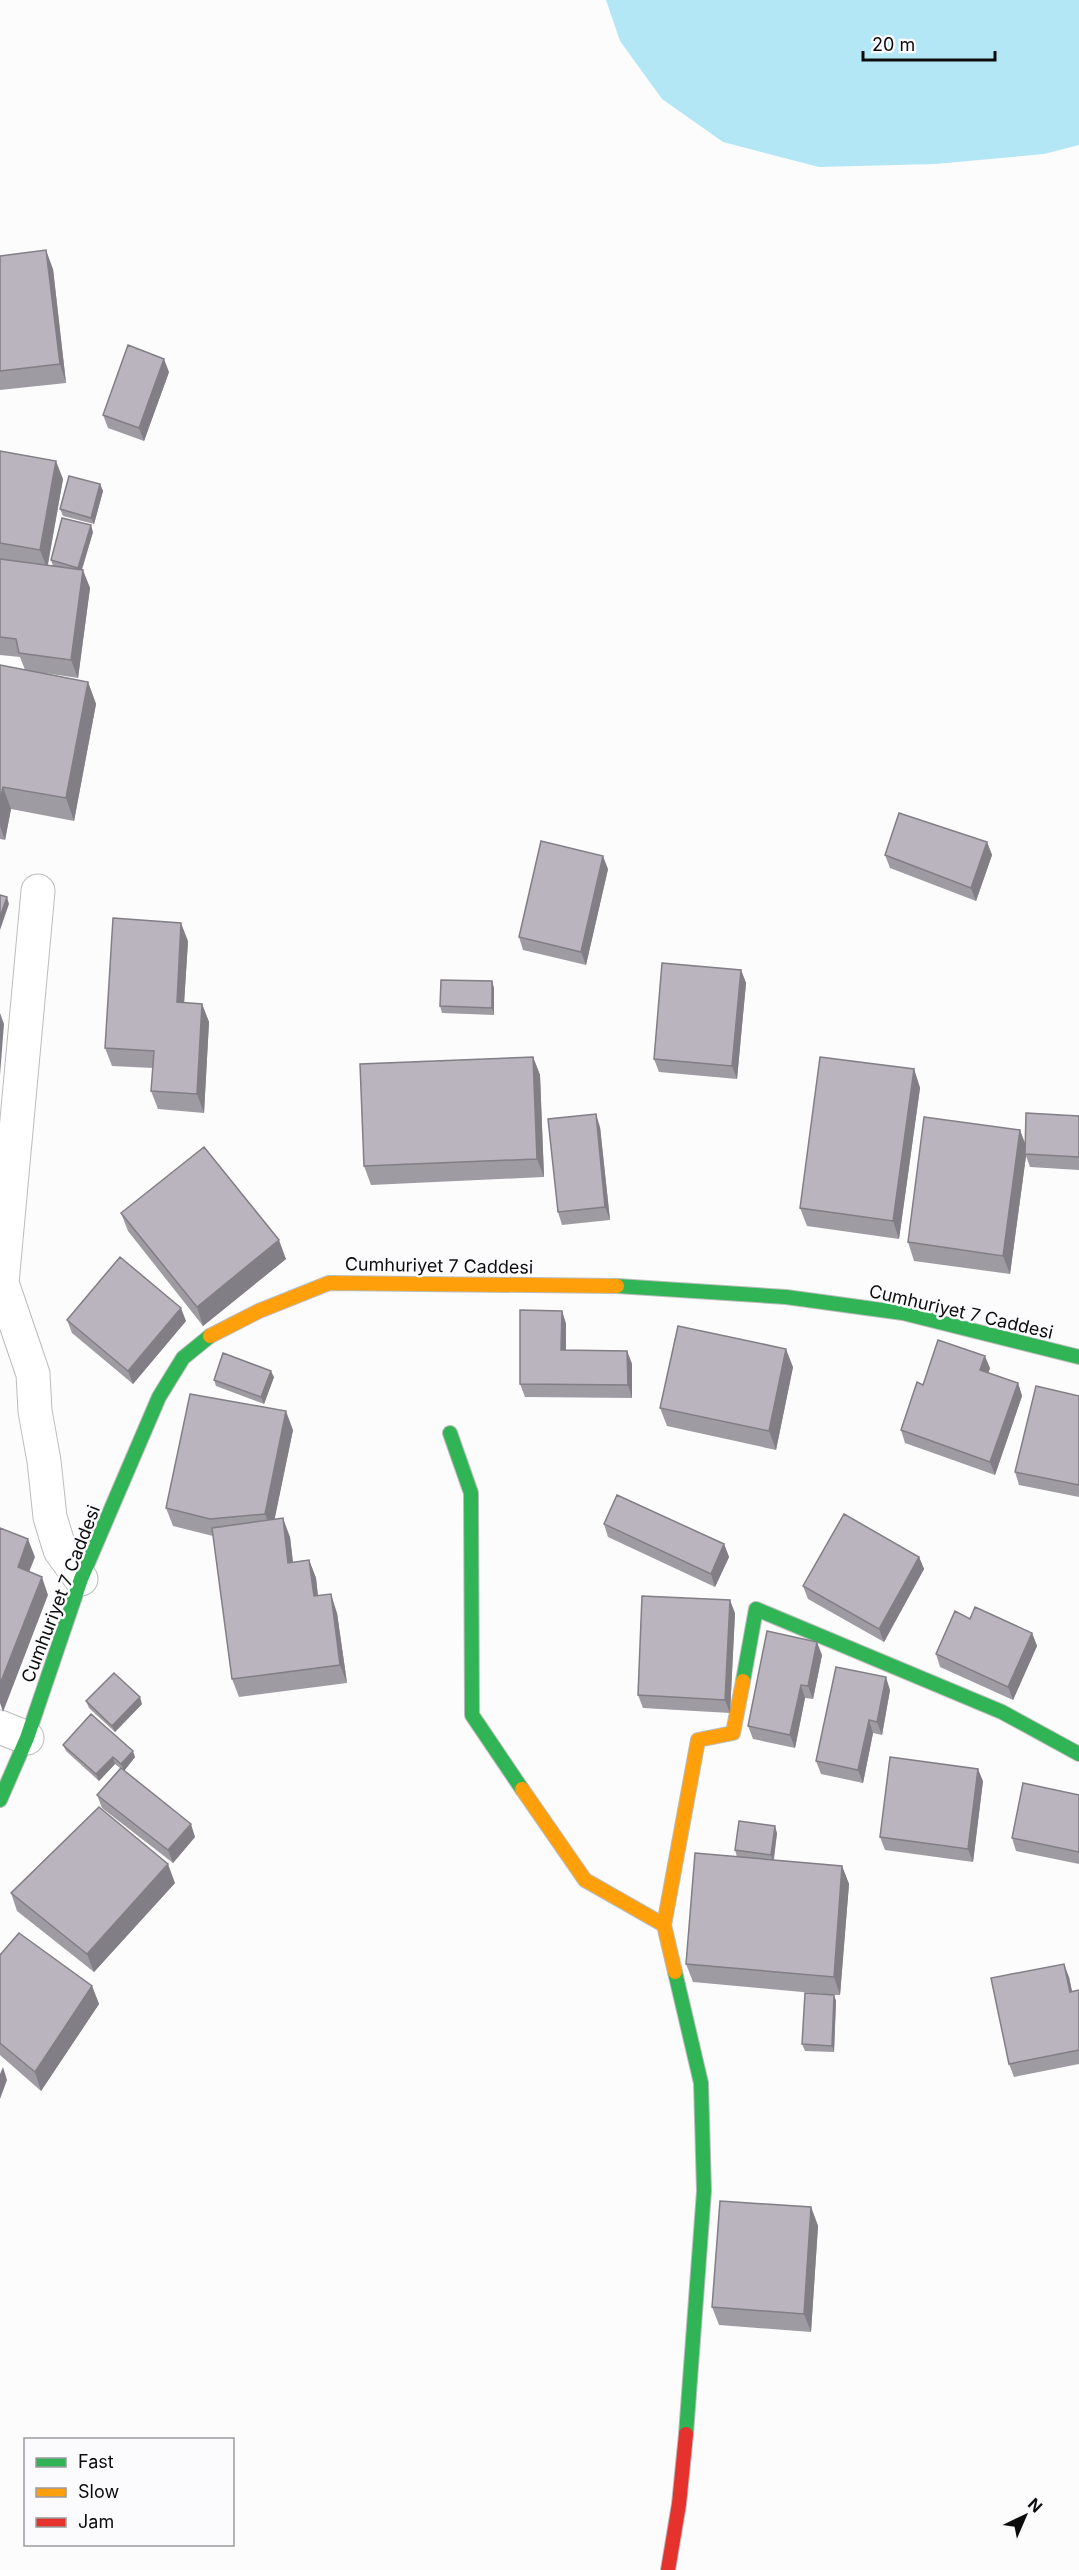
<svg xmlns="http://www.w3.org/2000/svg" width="1079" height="2570" viewBox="0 0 1079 2570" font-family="Inter,sans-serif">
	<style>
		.water { fill: #b4e7f5 }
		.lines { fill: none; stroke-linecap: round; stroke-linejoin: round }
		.street-casing { stroke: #bcbcbd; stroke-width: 35 }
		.fast-casing { stroke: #bcbcbd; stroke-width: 16 }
		.slow-casing { stroke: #bcbcbd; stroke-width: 16 }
		.jam-casing { stroke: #bcbcbd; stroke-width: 16 }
		.street { stroke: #fff; stroke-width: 33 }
		.fast { stroke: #30b455; stroke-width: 14 }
		.slow { stroke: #ff9f0a; stroke-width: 14 }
		.jam { stroke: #e5322d; stroke-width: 14 }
		.wall { fill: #9f9ba3 }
		.shaded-wall { fill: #827e85 }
		.building { fill: #b9b4be; stroke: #827e85; stroke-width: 1.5 }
		.labels { text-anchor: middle; stroke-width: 5; stroke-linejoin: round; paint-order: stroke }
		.street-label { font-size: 18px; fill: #0c0c0d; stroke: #fbfbfe }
	</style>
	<rect width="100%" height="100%" fill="#fcfcfd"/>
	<path class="water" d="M606,0H1079V145L1044,154L935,164L819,167L723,142L662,99L620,41Z"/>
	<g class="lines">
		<g class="street-casing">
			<path id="street" d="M38,891L2,1283L33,1374L35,1411L44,1461L50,1517L60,1550L81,1579
				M0,1727L27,1738"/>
		</g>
		<g class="fast-casing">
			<path id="fast" d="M617,1286L786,1297L903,1313L1079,1357
				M450,1433L471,1493L472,1715L522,1789
				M743,1681L756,1609L1002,1712L1079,1754
				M0,1800L27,1738L81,1579L159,1397L183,1358L210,1336
				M675,1972L701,2083L704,2191L686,2434"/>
		</g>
		<g class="slow-casing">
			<path id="slow" d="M210,1336L259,1311L329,1283L617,1286
				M522,1789L585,1880L664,1925L675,1972
				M664,1925L698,1740L733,1733L743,1681"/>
		</g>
		<g class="jam-casing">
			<path id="jam" d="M668,2570L679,2504L686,2434"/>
		</g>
		<use href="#street" class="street"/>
		<use href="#fast" class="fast"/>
		<use href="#slow" class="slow"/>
		<use href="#jam" class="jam"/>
	</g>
	<path class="wall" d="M0,256L53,269L66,383L0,390Z
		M169,372L144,441L108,428L103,415Z
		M0,451L63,479L48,565L53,566L51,560L93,532L82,570L90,588L78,678L44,673L88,682L96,704L74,821L11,809L5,840L0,839V665L25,670L20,657L0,655Z
		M100,484L103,491L94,524L63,516L60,509Z
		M987,842L992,855L976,901L890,868L885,855Z
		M608,869L586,965L523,950L519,937Z
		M188,941L184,1003L202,1004L209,1022L204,1113L158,1109L151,1091L153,1068L112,1066L105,1048Z
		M741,970L746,983L737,1079L659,1072L654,1059Z
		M494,988V1015L442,1013L440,1006Z
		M533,1057L540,1075L544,1177L371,1185L364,1166Z
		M914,1069L920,1088L899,1239L807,1226L800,1208Z
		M1079,1116V1170L1030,1167L1026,1156L1010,1274L914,1261L908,1242L1025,1145Z
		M600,1127L610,1220L562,1225L558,1212Z
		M121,1213L286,1259L203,1326L128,1231Z
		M562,1311L566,1324V1350L627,1351L632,1364V1398L525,1397L520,1384Z
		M67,1320L186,1321L133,1384L72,1333Z
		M793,1367L776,1450L667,1426L660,1408Z
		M990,1368L988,1373L1018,1383L1022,1396L995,1475L905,1443L901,1430L923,1385Z
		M274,1377L264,1404L216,1386L214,1380Z
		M1079,1396V1497L1019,1485L1015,1472Z
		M293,1430L274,1520L290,1537L293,1562L309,1560L316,1578L318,1596L337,1613L347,1683L239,1697L232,1679L213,1536L173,1526L166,1508Z
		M604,1524L724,1544L729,1557L715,1587L608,1537Z
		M919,1557L924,1569L884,1642L808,1599L803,1586Z
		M735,1613L730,1713L643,1708L638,1695Z
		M970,1619L1032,1633L1037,1646L1013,1700L940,1667L936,1654Z
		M822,1655L813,1699L805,1698L795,1748L753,1739L748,1726Z
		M890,1690L882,1735L873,1733L863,1783L821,1774L816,1761Z
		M86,1701L142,1704L115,1732L89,1708Z
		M63,1745L135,1757L124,1771L195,1837L173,1863L102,1808L97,1795L120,1768L115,1764L99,1781L66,1751Z
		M983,1781L973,1862L885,1850L880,1837Z
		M1079,1795V1864L1016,1851L1012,1838Z
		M777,1833L774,1860L842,1866L849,1884L840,1995H834L836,2001L834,2052L805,2051L802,2044L834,1995L693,1982L686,1964L737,1857L735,1850Z
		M175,1883L94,1972L17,1911L11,1893Z
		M0,1955L92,1986L99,2004L41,2091L0,2055Z
		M1069,1977L1072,1992L1079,1990V2064L1014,2077L1009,2064Z
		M811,2207L818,2226L811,2332L719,2325L712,2307Z"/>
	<path class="shaded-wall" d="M46,250L53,269L66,383L60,364Z
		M164,359L169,372L144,441L139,428Z
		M56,461L63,479L47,568L40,550Z
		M100,484L103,491L94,524L91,518Z
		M91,525L93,532L80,575L78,568Z
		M83,570L90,588L78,678L71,660Z
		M88,682L96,704L74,821L66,798Z
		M3,787L11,809L5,840L0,826V801Z
		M987,842L992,855L976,901L971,888Z
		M603,856L608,869L586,965L581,952Z
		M7,897L9,904L0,930V917Z
		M181,923L188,941L183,1020L177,1002Z
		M741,970L746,983L737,1079L732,1066Z
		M492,981L494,988V1015L492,1008Z
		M202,1004L209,1022L204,1113L197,1094Z
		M0,1013L4,1024L0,1075Z
		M533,1057L540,1075L544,1177L537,1159Z
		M914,1069L920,1088L899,1239L893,1221Z
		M596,1114L600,1127L610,1220L605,1207Z
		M1020,1130L1027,1148L1025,1154L1026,1156L1010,1274L1003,1256Z
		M279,1240L286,1259L203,1326L197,1307Z
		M181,1308L186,1321L133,1384L128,1371Z
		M562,1311L566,1324V1363L561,1350Z
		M786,1349L793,1367L776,1450L769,1431Z
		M627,1351L632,1364V1398L628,1385Z
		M985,1356L990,1368L985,1383L980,1370Z
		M271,1371L274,1377L264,1404L261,1397Z
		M1018,1383L1022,1396L995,1475L990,1462Z
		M286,1411L293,1430L272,1532L265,1514Z
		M283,1518L290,1537L295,1581L288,1563Z
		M28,1539L35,1557L24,1585L18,1567Z
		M724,1544L729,1557L715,1587L711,1574Z
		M919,1557L924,1569L884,1642L879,1629Z
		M309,1560L316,1578L320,1615L314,1596Z
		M42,1577L48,1595L3,1712L0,1703V1684Z
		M331,1594L337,1613L347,1683L340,1665Z
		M730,1600L735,1613L730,1713L725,1700Z
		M1032,1633L1037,1646L1013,1700L1008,1687Z
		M817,1642L822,1655L813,1699L808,1686Z
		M886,1677L890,1690L882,1735L877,1722Z
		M801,1685L805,1698L795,1748L790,1735Z
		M140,1697L142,1704L115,1732L112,1726Z
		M869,1720L873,1733L863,1783L858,1770Z
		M133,1751L135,1757L124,1771L121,1764Z
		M113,1757L115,1764L99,1781L96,1774Z
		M978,1769L983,1781L973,1862L968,1849Z
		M191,1824L195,1837L173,1863L168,1850Z
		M775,1826L777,1833L773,1862L771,1855Z
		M168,1864L175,1883L94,1972L87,1954Z
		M842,1866L849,1884L840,1995L834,1977Z
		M1064,1964L1069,1977L1075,2005L1070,1992Z
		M92,1986L99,2004L41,2091L35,2072Z
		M834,1995L836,2001L834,2052L832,2046Z
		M3,2067L7,2080L0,2099V2074Z
		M811,2207L818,2226L811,2332L804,2314Z"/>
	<path class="building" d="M46,250L60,364L0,371V256Z
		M128,345L164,359L139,428L103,415Z
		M0,451L56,461L40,550L0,543Z
		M69,476L100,484L91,518L60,509Z
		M62,518L91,525L78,568L51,560Z
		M0,559L83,570L71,660L19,653L16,639L0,637Z
		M0,665L88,682L66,798L3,787L0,801Z
		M899,813L987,842L971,888L885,855Z
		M541,841L603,856L581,952L519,937Z
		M0,895L7,897L0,917Z
		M113,918L181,923L177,1002L202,1004L197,1094L151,1091L154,1051L105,1048Z
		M662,963L741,970L732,1066L654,1059Z
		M441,980L492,981V1008L440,1006Z
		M533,1057L537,1159L364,1166L360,1064Z
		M820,1057L914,1069L893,1221L800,1208Z
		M1026,1113L1079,1116V1157L1025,1154Z
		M596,1114L605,1207L558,1212L548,1119Z
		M924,1117L1020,1130L1003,1256L908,1242Z
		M204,1147L279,1240L197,1307L121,1213Z
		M120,1257L181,1308L128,1371L67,1320Z
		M520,1310L562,1311L561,1350L627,1351L628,1385L520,1384Z
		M678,1326L786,1349L769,1431L660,1408Z
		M938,1340L985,1356L980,1370L1018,1383L990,1462L901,1430L917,1382L923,1385Z
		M223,1353L271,1371L261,1397L214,1380Z
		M1036,1386L1079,1396V1485L1015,1472Z
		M190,1394L286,1411L265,1514L210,1519L166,1508Z
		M617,1495L724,1544L711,1574L604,1524Z
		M844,1514L919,1557L879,1629L803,1586Z
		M283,1518L288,1563L309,1560L314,1596L331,1594L340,1665L232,1679L212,1528Z
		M0,1528L28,1539L18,1567L42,1577L0,1684Z
		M642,1596L730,1600L725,1700L638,1695Z
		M975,1607L1032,1633L1008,1687L936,1654L955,1611L970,1619Z
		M767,1631L817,1642L808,1686L801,1685L790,1735L748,1726Z
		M836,1667L886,1677L877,1722L869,1720L858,1770L816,1761Z
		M114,1673L140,1697L112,1726L86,1701Z
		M91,1714L133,1751L121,1764L113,1757L96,1774L63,1745Z
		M890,1757L978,1769L968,1849L880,1837Z
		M121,1768L191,1824L168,1850L97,1795Z
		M1023,1783L1079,1795V1852L1012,1838Z
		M99,1807L168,1864L87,1954L11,1893Z
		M739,1821L775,1826L771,1855L735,1850Z
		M695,1853L842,1866L834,1977L686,1964Z
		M19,1933L92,1986L35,2072L0,2043V1955Z
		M1064,1964L1070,1992L1079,1990V2050L1009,2064L991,1978Z
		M805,1993L834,1995L832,2046L802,2044Z
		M720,2201L811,2207L804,2314L712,2307Z"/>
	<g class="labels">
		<g class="street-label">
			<text transform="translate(439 1266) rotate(1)" y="6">Cumhuriyet 7 Caddesi</text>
			<text transform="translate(961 1312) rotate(13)" y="6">Cumhuriyet 7 Caddesi</text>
			<text transform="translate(61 1594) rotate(-69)" y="6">Cumhuriyet 7 Caddesi</text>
		</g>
	</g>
	<rect x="24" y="2438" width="210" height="108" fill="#fbfbfe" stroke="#9b9b9e" stroke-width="1.5"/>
	<rect x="36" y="2458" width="30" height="9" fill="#30b455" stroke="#9b9b9e" stroke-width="1.5"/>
	<text x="78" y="2468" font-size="18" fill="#0c0c0d">Fast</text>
	<rect x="36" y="2488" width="30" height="9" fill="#ff9f0a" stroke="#9b9b9e" stroke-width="1.5"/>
	<text x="78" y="2498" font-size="18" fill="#0c0c0d">Slow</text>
	<rect x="36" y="2518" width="30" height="9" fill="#e5322d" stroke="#9b9b9e" stroke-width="1.5"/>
	<text x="78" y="2528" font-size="18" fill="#0c0c0d">Jam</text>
	<g transform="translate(1025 2516) rotate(44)" stroke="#fbfbfe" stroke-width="4.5" paint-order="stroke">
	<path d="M0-4.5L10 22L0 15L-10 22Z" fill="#0c0c0d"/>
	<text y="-9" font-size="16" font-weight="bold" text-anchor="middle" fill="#0c0c0d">N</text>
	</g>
	<path d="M863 51v9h132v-9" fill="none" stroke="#0c0c0d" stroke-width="3"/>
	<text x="872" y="51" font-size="18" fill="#0c0c0d" stroke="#fbfbfe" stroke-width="4.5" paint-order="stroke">20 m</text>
</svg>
